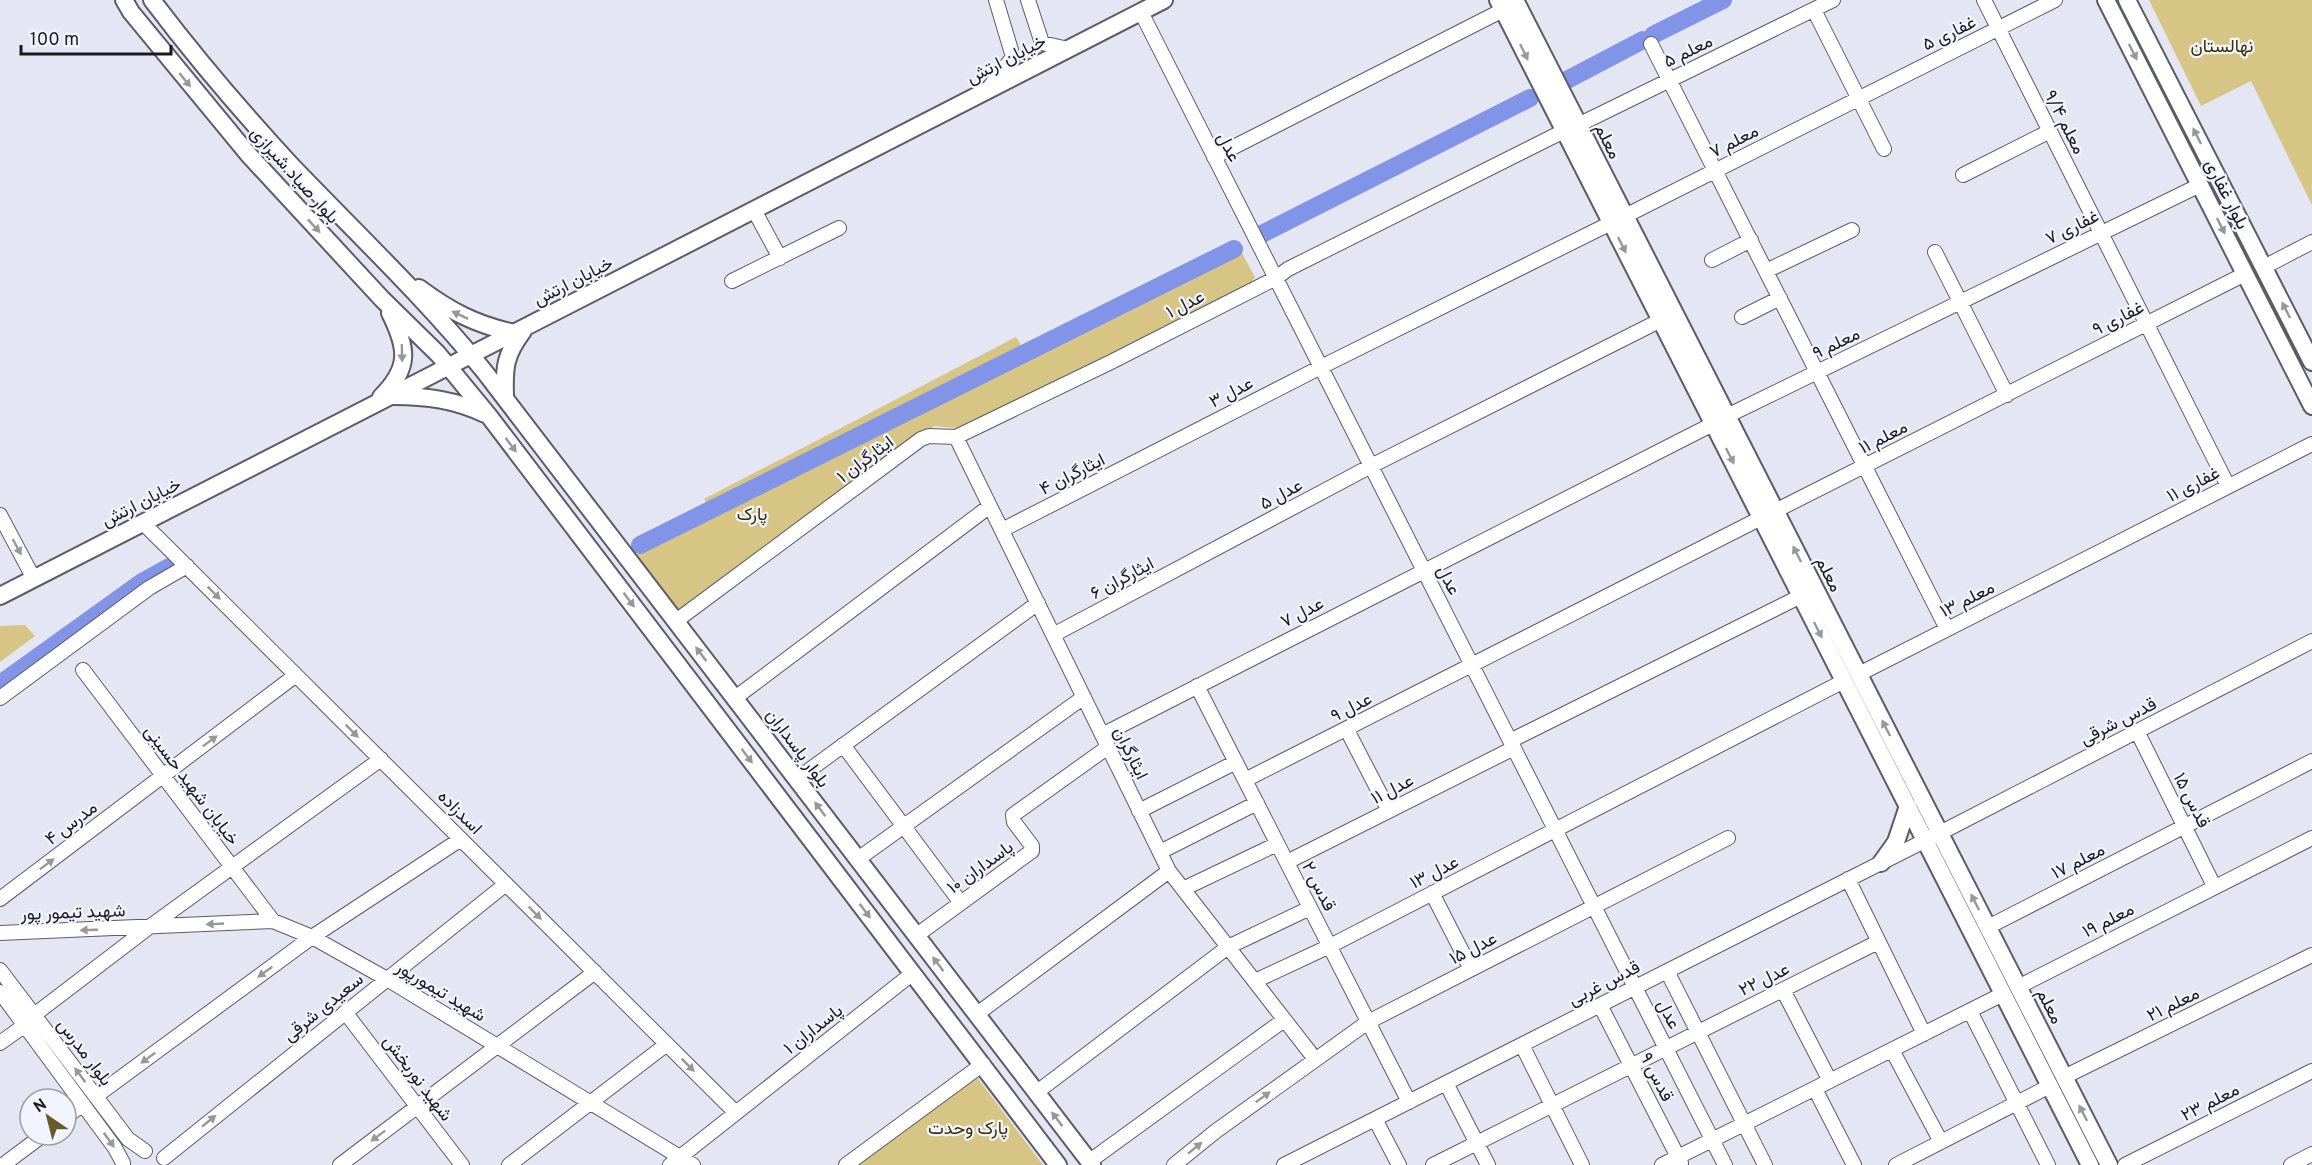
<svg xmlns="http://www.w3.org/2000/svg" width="2312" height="1165" viewBox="0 0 2312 1165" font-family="Overpass,Vazirmatn,sans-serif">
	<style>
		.green { fill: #d6c584 }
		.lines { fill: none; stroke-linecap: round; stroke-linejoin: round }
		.river { stroke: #8294e7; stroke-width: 18 }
		.minor-casing { stroke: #5a5d67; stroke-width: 16 }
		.major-casing { stroke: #5a5d67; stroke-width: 20 }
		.minor { stroke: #fff; stroke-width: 14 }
		.major { stroke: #fff; stroke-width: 16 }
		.oneway { fill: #98989a }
		.labels { text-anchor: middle; stroke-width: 4.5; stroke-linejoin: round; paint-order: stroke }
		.street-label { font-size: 18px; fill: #191a1e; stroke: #f2f5fe }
		.park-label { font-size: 18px; fill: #382d00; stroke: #f2f5fe }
	</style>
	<rect width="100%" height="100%" fill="#e4e7f3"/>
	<path class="green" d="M2149,0H2312V205L2251,81L2201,106Z
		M1237,244L1255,277L1250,284L963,429L934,426L679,612L635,555L714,516L704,499L1016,337L1022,347Z
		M25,625L35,636L0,662V626Z
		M976,1076L1043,1165H859Z"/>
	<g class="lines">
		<path class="river" d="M1653,35L1723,0
			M1565,81L1643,40
			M1260,235L1530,98
			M640,545L1234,249
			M0,684L142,582L169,567"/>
		<g class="minor-casing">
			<path id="minor" d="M1028,0L1042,43L1068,49
				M1984,0L2228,486
				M1814,10L1884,149
				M1141,12L1725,1165
				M1651,44L1947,629
				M988,89L1013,57L996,0
				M1578,125L1833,0
				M1214,157L1503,10
				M1963,175L2050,131
				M754,210L780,258
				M1625,216L2055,0
				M1935,252L2007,395
				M1712,260L1751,240
				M2264,267L2312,242
				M1766,271L1852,230
				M732,281L839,228
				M1742,317L1780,298
				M1727,416L2200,185
				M956,437L1169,871L1315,1059
				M1775,511L2245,274
				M0,515L34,579
				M143,523L736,1113
				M1002,530L1321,367L1611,223
				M676,621L921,439L929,436L956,437L1111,362L1276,278L1288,269L1564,131
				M1053,635L1371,466L1661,320
				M83,670L273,921
				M1859,674L2312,444
				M1197,686L1409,1102
				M0,698L149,588L187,566
				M735,698L990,506
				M1347,730L1389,811
				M2137,731L2214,886
				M1102,735L1713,424
				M1510,741L1801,596
				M843,745L961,903
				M797,779L1038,603
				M1245,780L1761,518
				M1139,811L1236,762
				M1160,852L1257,803
				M858,859L1084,697
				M1287,862L1514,748
				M1848,879L1924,1034
				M1183,889L1277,844
				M1432,893L1471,969
				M0,899L296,675
				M1988,927L2312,761
				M0,933L273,921L312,937L387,979L693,1165
				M917,935L1032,851V846L1014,822L1013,815L1108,747
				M0,970L128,1139L145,1151
				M1667,971L1765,1165
				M1255,981L1330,946L1844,681
				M2018,987L2312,838
				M1783,990L1830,1081
				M0,992L115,1148L123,1163
				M1600,1005L1681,1163
				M1970,1011L2048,1165
				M345,1012L462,1165
				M977,1014L1169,871
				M34,1015L148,928L381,759
				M0,1043L25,1025
				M1522,1045L1582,1165
				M1892,1050L1941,1142
				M2064,1077L2312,955
				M1446,1083L1488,1165
				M1815,1089L1854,1165
				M1037,1092L1228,947L1310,908
				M96,1096L312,937L461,839
				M66,1117L83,1104
				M1375,1119L1399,1165
				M164,1158L506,884
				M1090,1161L1284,1020
				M3,1165L43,1135
				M340,1165L595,972
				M509,1165L667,1044
				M670,1165L913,973
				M846,1165L983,1064
				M1174,1165L1216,1131L1368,1022L1728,838
				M1284,1165L1940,833L2312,641
				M1433,1165L1878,942
				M1662,1165L2003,994
				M1896,1165L2050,1086
				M2125,1165L2312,1071
				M2291,1165L2312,1154"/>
		</g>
		<g class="major-casing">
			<path id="major" d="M124,0L131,12L248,154L382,299L438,354L489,416L1058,1165
				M152,0C195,57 242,112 290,164C355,232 425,298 484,371L1092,1165
				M1498,0L2090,1165
				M1515,0L2109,1165
				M2106,0L2312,406
				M2127,0L2312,362
				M419,288C450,311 476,325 515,333
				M394,396C427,396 455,400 485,414
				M505,396C504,367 505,355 523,331
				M381,397C410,368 408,349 390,313
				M0,596L1164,0
				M1881,863L1896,842L1908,806"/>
		</g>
		<use href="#minor" class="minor"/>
		<use href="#major" class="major"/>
	</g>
	<defs><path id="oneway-solid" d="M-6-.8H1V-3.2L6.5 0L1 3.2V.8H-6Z" transform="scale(1.5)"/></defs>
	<g class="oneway">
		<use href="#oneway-solid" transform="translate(1524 52) rotate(64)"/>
		<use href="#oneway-solid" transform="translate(2133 52) rotate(63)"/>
		<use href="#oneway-solid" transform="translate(185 80) rotate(51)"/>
		<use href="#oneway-solid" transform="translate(2197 136) rotate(-117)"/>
		<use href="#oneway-solid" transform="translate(314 226) rotate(47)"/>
		<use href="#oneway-solid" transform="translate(2221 226) rotate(63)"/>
		<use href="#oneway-solid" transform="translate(1622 245) rotate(63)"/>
		<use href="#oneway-solid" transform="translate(2286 310) rotate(-117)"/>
		<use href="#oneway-solid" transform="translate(460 315) rotate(-155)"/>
		<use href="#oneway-solid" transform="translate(402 353) rotate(89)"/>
		<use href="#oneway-solid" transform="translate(511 445) rotate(53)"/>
		<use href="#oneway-solid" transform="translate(1730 456) rotate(63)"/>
		<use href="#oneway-solid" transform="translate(17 547) rotate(62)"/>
		<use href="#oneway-solid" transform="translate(1797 554) rotate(-117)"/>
		<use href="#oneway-solid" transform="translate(214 593) rotate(45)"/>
		<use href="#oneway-solid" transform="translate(629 600) rotate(53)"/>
		<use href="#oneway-solid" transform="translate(1818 630) rotate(63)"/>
		<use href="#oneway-solid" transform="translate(701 654) rotate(-127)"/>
		<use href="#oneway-solid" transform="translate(1886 728) rotate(-117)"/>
		<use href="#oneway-solid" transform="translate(352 731) rotate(45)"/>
		<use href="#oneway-solid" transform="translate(210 741) rotate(-37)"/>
		<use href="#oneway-solid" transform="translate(747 756) rotate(53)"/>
		<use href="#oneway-solid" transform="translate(820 809) rotate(-127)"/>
		<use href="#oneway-solid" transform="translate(47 864) rotate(-37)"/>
		<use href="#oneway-solid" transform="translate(1975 902) rotate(-117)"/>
		<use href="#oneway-solid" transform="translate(865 911) rotate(53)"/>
		<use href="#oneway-solid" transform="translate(535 913) rotate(45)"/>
		<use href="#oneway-solid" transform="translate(215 924) rotate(177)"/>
		<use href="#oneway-solid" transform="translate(89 930) rotate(178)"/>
		<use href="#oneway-solid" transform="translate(938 964) rotate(-127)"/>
		<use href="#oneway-solid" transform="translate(265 972) rotate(144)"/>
		<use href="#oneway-solid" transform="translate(148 1058) rotate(144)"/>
		<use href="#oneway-solid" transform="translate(688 1065) rotate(45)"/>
		<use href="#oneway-solid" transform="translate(80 1075) rotate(-127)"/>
		<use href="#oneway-solid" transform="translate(1263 1097) rotate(-36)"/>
		<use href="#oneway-solid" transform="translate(2083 1113) rotate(-117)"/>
		<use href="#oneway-solid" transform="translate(1057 1119) rotate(-127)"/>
		<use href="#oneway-solid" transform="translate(209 1121) rotate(-39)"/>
		<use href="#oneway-solid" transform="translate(378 1136) rotate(143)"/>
		<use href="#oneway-solid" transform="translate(109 1140) rotate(54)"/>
		<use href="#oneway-solid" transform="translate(1195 1148) rotate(-39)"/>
	</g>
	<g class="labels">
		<g class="street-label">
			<text transform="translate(1949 33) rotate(-26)" y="6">غفاری ۵</text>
			<text transform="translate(1688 51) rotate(-26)" y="6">معلم ۵</text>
			<text transform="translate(1006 59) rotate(-27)" y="6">خیابان ارتش</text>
			<text transform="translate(2065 122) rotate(63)" y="6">معلم ۹/۴</text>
			<text transform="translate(1608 141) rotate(63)" y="6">معلم</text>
			<text transform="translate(1734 141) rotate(-27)" y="6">معلم ۷</text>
			<text transform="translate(1229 147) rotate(63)" y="6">عدل</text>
			<text transform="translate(295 175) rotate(48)" y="6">بلوار صیاد شیرازی</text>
			<text transform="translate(2227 194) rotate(63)" y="6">بلوار غفاری</text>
			<text transform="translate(2072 227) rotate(-26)" y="6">غفاری ۷</text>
			<text transform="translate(573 281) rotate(-27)" y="6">خیابان ارتش</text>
			<text transform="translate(1185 304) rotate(-27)" y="6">عدل ۱</text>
			<text transform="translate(2118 318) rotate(-27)" y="6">غفاری ۹</text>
			<text transform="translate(1836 343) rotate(-26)" y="6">معلم ۹</text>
			<text transform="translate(1231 392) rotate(-27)" y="6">عدل ۳</text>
			<text transform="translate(1883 437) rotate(-27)" y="6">معلم ۱۱</text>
			<text transform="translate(865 459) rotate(-37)" y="6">ایثارگران ۱</text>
			<text transform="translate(1072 474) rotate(-27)" y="6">ایثارگران ۴</text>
			<text transform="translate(2193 484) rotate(-27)" y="6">غفاری ۱۱</text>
			<text transform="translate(1281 494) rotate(-28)" y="6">عدل ۵</text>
			<text transform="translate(141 502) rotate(-27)" y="6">خیابان ارتش</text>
			<text transform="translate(1829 574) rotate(63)" y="6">معلم</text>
			<text transform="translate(1122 578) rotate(-28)" y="6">ایثارگران ۶</text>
			<text transform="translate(1449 580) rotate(63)" y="6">عدل</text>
			<text transform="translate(1967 599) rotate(-27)" y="6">معلم ۱۳</text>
			<text transform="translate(1302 612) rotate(-27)" y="6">عدل ۷</text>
			<text transform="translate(1351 707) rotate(-27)" y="6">عدل ۹</text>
			<text transform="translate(2118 721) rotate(-27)" y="6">قدس شرقی</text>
			<text transform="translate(798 748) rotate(53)" y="6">بلوار پاسداران</text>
			<text transform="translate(1131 753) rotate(64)" y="6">ایثارگران</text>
			<text transform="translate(192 785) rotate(53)" y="6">خیابان شهید حسینی</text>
			<text transform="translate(1392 789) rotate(-27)" y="6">عدل ۱۱</text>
			<text transform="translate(2192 800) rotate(63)" y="6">قدس ۱۵</text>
			<text transform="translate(460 812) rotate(45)" y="6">اسدزاده</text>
			<text transform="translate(71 823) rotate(-37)" y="6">مدرس ۴</text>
			<text transform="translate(2078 861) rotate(-27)" y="6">معلم ۱۷</text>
			<text transform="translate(980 867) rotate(-36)" y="6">پاسداران ۱۰</text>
			<text transform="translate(1434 872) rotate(-27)" y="6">عدل ۱۳</text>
			<text transform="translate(1319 886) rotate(63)" y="6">قدس ۲</text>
			<text transform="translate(73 912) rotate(-2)" y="6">شهید تیمور پور</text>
			<text transform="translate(2108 920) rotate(-27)" y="6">معلم ۱۹</text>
			<text transform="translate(1473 948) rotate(-27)" y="6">عدل ۱۵</text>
			<text transform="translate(1764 979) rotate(-26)" y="6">عدل ۲۲</text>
			<text transform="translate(1604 983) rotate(-27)" y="6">قدس غربی</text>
			<text transform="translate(441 991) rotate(31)" y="6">شهید تیمورپور</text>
			<text transform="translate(2173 1004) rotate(-26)" y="6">معلم ۲۱</text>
			<text transform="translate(2050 1006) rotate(63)" y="6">معلم</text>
			<text transform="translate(323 1007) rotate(-39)" y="6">سعیدی شرقی</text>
			<text transform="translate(1669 1014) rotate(63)" y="6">عدل</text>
			<text transform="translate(813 1029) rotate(-38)" y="6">پاسداران ۱</text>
			<text transform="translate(85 1052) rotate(53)" y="6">بلوار مدرس</text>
			<text transform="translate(1657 1077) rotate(63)" y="6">قدس ۹</text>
			<text transform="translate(418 1078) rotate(53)" y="6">شهید نوربخش</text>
			<text transform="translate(2210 1102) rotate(-27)" y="6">معلم ۲۳</text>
		</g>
		<g class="park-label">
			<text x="2222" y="52">نهالستان</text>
			<text x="752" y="520">پارک</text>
			<text x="968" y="1134">پارک وحدت</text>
		</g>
	</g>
	<g transform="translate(48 1117) rotate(325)"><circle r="28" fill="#f2f5fe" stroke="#9b9da4" stroke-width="1.5"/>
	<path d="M0-4.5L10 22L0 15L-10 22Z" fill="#685b28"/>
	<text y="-9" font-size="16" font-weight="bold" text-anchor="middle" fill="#191a1e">N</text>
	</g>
	<path d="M21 45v9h150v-9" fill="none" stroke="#191a1e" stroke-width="3"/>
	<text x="30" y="45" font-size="18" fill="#191a1e" stroke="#f2f5fe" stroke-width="4.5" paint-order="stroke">100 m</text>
</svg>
